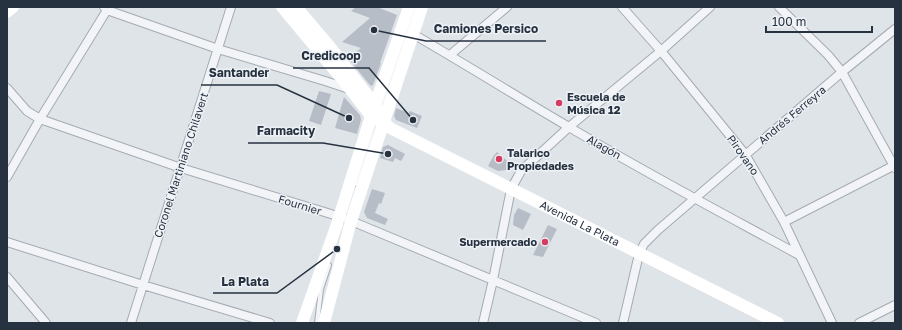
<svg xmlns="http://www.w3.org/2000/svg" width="902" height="330" viewBox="0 0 902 330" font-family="'Golos Text',sans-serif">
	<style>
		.building { fill: #b6bdc6 }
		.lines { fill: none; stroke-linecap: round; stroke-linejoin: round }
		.lane-casing { stroke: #a4abb3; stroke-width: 6 }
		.street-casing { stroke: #a4abb3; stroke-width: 10 }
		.lane { stroke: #f2f4f7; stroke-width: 4 }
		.street { stroke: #f2f4f7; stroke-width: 8 }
		.secondary { stroke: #fff; stroke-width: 12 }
		.poi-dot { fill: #d53c5f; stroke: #eef2f6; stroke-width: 1.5 }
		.labels { text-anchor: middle; stroke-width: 3; stroke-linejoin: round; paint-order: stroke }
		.poi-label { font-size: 11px; font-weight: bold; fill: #273241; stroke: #eef2f6; text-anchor: start }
		.street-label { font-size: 11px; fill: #273241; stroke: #eef2f6 }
		.leader { fill: none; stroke: #273241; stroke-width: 1.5 }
		.callout-dot { fill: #273241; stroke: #eef2f6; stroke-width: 1.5 }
		.callout-label { font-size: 12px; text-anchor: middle; font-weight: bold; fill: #273241; stroke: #eef2f6; stroke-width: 3; stroke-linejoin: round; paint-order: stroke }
	</style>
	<rect width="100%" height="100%" fill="#dfe4e9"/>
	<path class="building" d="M356,7H377L397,15L380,63H381L373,85L371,86L369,84L348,58L361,48L342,42L370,18L351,11Z
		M319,91L331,94L321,125L309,121Z
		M344,97L360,115L361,120L357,134L335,128Z
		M396,108L409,113L410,111L422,116L417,128L396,120L394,116Z
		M388,145L405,154L401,161L395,158L393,162L380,158L383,147Z
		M497,152L511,164L506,170L498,171L488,166L494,155Z
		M372,189L385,193L381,204L379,203L375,213L388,219L385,225L367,218L364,212Z
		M518,208L531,214L523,230L513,225L514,215Z
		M548,225L557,229L543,257L533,255Z"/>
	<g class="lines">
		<g class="lane-casing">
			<path id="lane" d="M380,111L415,7
				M356,184L376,120
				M317,323L321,289L329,265"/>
		</g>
		<g class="street-casing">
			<path id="street" d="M104,7L107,10L218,49L325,81L349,89
				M622,7L661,51L745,154L784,222L832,323
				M779,7L828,55L842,72L895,168
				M413,34C465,64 516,96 569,127C644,172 722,213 799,255
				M450,55L507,7
				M7,88L27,111L40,119L181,168L344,218L596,323
				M7,177L40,119L107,10
				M784,222L895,165
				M7,242L143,285L270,323
				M7,277L46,323
				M131,323L231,7
				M483,323L493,280L511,189L521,171L569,127L661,51L710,7
				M623,323L639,254L644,244L658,230L842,72L895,29
				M859,323L895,305"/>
		</g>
		<use href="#lane" class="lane"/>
		<use href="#street" class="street"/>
		<g class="secondary">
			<path id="s1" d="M282,7L351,90L371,116L376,119L384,122L390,128L778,323"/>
			<path d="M296,7L330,47L375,105L378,110"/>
			<path d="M7,12L13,7"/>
			<path d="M302,323L336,227L371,116L409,7"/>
			<path d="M324,323L351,221L422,7"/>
		</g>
	</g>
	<g class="poi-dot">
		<circle cx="559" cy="103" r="4"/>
		<circle cx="499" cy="159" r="4"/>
		<circle cx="545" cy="242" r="4"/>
	</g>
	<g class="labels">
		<g class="poi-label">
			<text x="567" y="101">Escuela de<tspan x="567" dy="13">Música 12</tspan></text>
			<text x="507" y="157">Talarico<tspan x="507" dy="13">Propiedades</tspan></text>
			<text x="537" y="246" text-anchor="end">Supermercado</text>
		</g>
		<g class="street-label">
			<text transform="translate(792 115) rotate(-40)" y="4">Andrés Ferreyra</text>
			<text transform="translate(604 147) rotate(29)" y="4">Alagón</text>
			<text transform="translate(743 155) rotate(55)" y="4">Pirovano</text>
			<text transform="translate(181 165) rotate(-72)" y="4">Coronel Martiniano Chilavert</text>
			<text transform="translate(300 205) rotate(17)" y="4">Fournier</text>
			<text dy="4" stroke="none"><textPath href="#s1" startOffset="376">Avenida La Plata</textPath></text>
		</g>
	</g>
	<path class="leader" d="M374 30L426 41H546M413 120L369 68H293M349 118L277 85H201M388 154L323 143H248M337 249L277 293H213"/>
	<g class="callout-dot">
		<circle cx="374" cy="30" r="4"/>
		<circle cx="413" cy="120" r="4"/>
		<circle cx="349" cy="118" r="4"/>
		<circle cx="388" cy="154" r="4"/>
		<circle cx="337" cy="249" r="4"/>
	</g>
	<g class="callout-label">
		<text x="486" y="33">Camiones Persico</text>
		<text x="331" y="60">Credicoop</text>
		<text x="239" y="77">Santander</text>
		<text x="286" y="135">Farmacity</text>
		<text x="245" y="286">La Plata</text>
	</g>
	<rect width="902" height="330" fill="none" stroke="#273241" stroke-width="16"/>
	<path d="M766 26v6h106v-6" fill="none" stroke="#273241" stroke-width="2"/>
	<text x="772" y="26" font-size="12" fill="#273241" stroke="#eef2f6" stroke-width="3" paint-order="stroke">100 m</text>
</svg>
